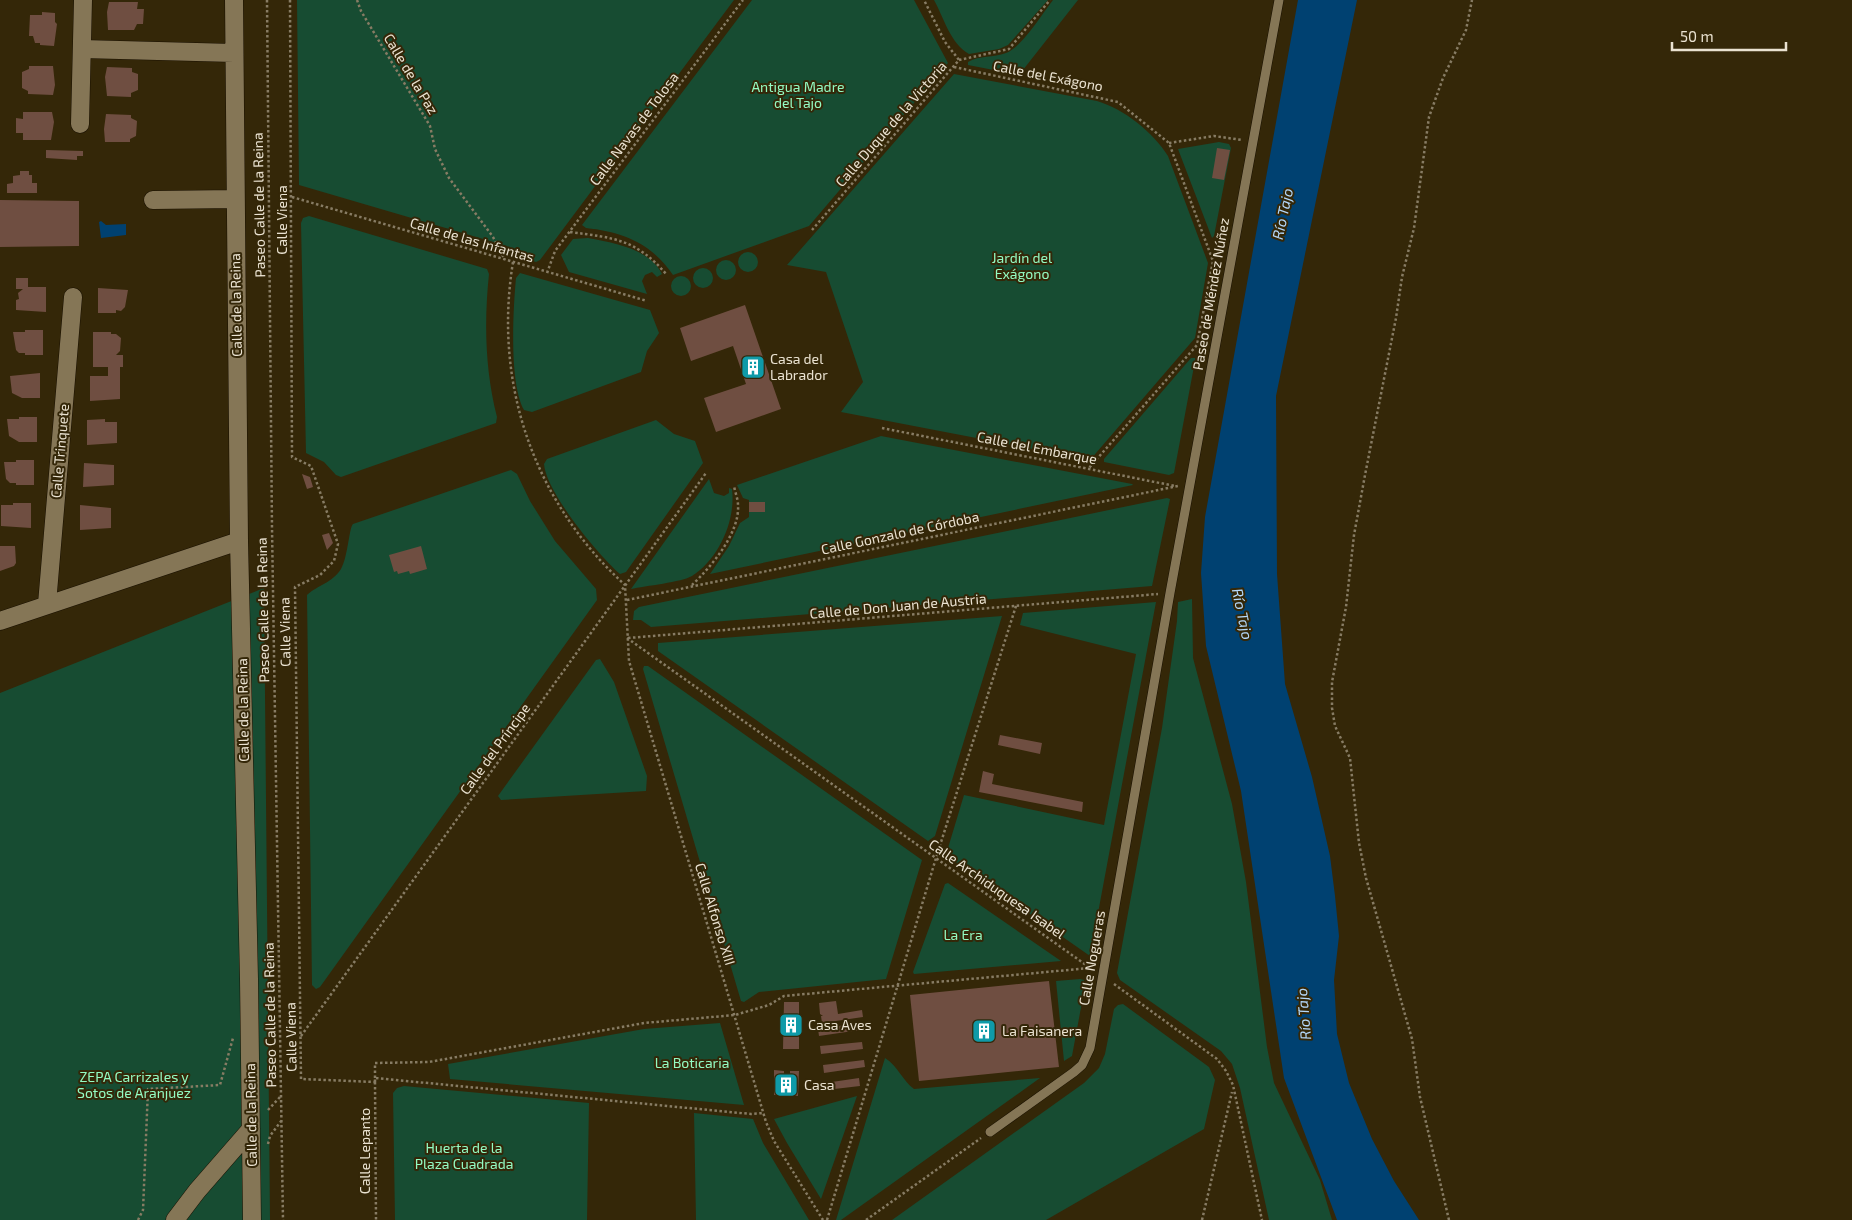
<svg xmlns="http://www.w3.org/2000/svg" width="1852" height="1220" viewBox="0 0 1852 1220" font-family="'Exo 2',sans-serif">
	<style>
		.green { fill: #174c32 }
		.water { fill: #004171 }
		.building { fill: #6f4e41 }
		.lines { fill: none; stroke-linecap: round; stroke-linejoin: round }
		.lane-casing { stroke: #191000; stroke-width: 10 }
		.street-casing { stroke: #191000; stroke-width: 19 }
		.path { stroke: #877c64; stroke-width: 2.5; stroke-dasharray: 2.5 2.5; stroke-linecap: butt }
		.lane { stroke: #857656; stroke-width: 9 }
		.street { stroke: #857656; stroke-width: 18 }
		.labels { text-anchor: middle; stroke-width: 4; stroke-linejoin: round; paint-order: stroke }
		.street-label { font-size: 14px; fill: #eae2d1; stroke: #342708 }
		.park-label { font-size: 14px; fill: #93fbc3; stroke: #342708 }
		.poi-label { font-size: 14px; fill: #eae2d1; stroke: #342708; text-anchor: start }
		.water-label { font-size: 15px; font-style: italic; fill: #b4d8fb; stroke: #342708 }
	</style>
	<rect width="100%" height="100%" fill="#342708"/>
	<path class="green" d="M297,0H734L540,260L536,262L515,255L507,246L299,185Z
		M752,0H914L948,63L809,226L673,275C651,243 623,232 586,228L582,225Z
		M934,0H1048L1008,45L999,49L969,54C950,43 944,18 934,0Z
		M1053,0H1078L1019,75L968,65V62C980,55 993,58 1006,53C1022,47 1042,14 1053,0Z
		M954,74L1097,101C1124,109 1153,132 1168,156L1208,263L1195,338L1090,460L841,412L863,382L826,272L787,265Z
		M1219,142L1229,144L1231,148L1214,236L1212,238L1178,149Z
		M309,216L487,269L489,274C484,322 485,370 497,417L496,423L341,477L336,475L324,462L306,453L301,223L303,218Z
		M588,238C613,243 649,248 662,274L657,277L652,272L645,275L642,281L647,294L569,272L561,255L573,239Z
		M738 262a10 10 0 1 1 20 0a10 10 0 1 1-20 0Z
		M716 270a10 10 0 1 1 20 0a10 10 0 1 1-20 0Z
		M693 278a10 10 0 1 1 20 0a10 10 0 1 1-20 0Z
		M520,273L650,310L659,333L647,351L641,372L532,412L524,410C509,383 513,310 516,278Z
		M671 286a10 10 0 1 1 20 0a10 10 0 1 1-20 0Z
		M1191,358H1195V361L1174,473L1169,475L1104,462V459Z
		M656,420L674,434L695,441L703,463L626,572L620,574C598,555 546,492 544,464L547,459Z
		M881,436L1132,484L1133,485L710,574L729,546L740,523L749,517V500L743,498L737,485Z
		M511,470L517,474L530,501L555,541L596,589L597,600L320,987L316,989L312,985L307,595C318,585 332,583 341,569C348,557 349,528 353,524Z
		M709,479L714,493L724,496L729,493V488L732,489C736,520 719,559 692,576C682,582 645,586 631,589Z
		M1167,498L1170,499L1152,586L651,627L641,620H633L634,611L639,607Z
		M264,588L270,1220H0V693Z
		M1192,599L1193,658L1232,804L1246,882L1267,1047L1274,1083L1320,1180L1332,1220H1269L1240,1088L1232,1064L1221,1051L1120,980L1117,973L1162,728L1177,621L1178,602Z
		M1156,602L1090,956L950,858L948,856V848L964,795L1104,825L1136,654L1020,625L1023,613Z
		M1002,616L935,836L928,841L658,651V643Z
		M600,659L614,682L647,776L646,791L501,800L498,796L596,660Z
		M644,666H648L922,860L886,979L759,992L744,1002L741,1001L643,669Z
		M948,883L1061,961L914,974L913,972L945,884Z
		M1080,979L1084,980L1085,986L1072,1056L1064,1061L1056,981Z
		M1123,1004L1209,1067L1215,1080L1204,1129L1046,1220H892L1084,1083L1099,1068L1105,1054L1114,1009L1118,1005Z
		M720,1023L744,1105L450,1079L448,1064L644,1029Z
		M885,1058C898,1066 902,1080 914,1089L1040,1078L841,1220H836Z
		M404,1086L589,1103L587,1220H395L393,1093L397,1088Z
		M857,1096L821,1199L787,1143L774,1119Z
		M694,1113L753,1119L763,1143L809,1220H696Z"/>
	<path class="water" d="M1298,0H1357L1276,396L1277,574L1285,684L1312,777L1330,856L1335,896L1339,936L1334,980L1337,1034L1349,1083L1372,1139L1394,1181L1419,1220H1337L1284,1078L1241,791L1206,646L1201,573L1205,517Z
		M101,221L106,225L126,224V235L101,238L99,222Z"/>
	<path class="building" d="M109,2H138L137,9H144L143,24H137L134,30H108L107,12Z
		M42,12L55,13V22L57,24L54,46L40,45V43H35L33,36H29L30,15H42Z
		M29,66H53L55,85L53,95L28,94V91L22,88V72L29,69Z
		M107,67L132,68V72L138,74V90L131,93V97L107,96L105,77Z
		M23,112H52L54,122L51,140H23V133H16V118L23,119Z
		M106,114L131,115V118L137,121L136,136L130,139V142H105L104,129Z
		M1217,148L1230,150L1224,180L1212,178Z
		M46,150L83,151V156H77V160L46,158Z
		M20,171H29V175H32V183H37V193H7V184L13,183V176L20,175Z
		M0,200L79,201V246L0,247Z
		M16,278H28V287H46V312L16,310V300L19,299L18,293L23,289H16Z
		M98,288L128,290L125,307L121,311L116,310V313H98Z
		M745,305L781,409L716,432L704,398L746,384L733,346L691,361L680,328Z
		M25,330H43V355H25V353H19L16,350L13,332H25Z
		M93,332H111V334H116L121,338L120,351L116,355H123V367H120V399L90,401V376H108V367H93Z
		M40,373V398H22L12,393L10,376Z
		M19,417H37V442H19L9,436L7,419H19Z
		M105,419V422H117V443L87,445V420Z
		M16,460H34V485H16V483H10L6,479L4,462H16Z
		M84,463L114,465V485L83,487Z
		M302,474L310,477L313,487L307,489Z
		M749,502H765V512H749Z
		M13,503H31V528L1,526V505H13Z
		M80,505L111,508V528L80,530Z
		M329,533L333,543L327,550L322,535Z
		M0,546H15L16,563L14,566L0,571Z
		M421,546L427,569L410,574L409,571L398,574L397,571L394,572L389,555Z
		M1000,735L1042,743L1040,754L998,745Z
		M983,771L994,774L992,784L1083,802L1082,812L979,792Z
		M1049,981L1059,1067L919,1081L910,995Z
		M836,1001L838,1014L862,1010L863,1017L822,1023L821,1016H823L820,1014L819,1003Z
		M784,1002H799V1049H783Z
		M859,1023L860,1030L819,1036L818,1029Z
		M862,1042L863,1049L821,1054L820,1046Z
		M864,1060L865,1067L824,1073L823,1065Z
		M774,1070L784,1071V1075H790V1071H799L798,1096L774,1095Z
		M859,1078L860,1086L826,1090L825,1083Z"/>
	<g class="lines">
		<g class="lane-casing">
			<path id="lane" d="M990,1132L1074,1072L1082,1065L1090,1048L1170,593L1279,0"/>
		</g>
		<g class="street-casing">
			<path id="street" d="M234,0L239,541L249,979L252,1220
				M82,49L234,53
				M80,124L83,0
				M153,200L235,199
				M47,604L73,297
				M0,621L239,541
				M175,1220L197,1191L251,1129"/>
		</g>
		<path class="path" d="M267,0L272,528L283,1220
			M290,0L292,457L311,466L338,544L334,561L320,575L295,587L301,1079L375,1082
			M357,0L361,11L430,126L435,149L449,178L493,237L505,260
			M959,60L1009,49L1050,0
			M954,67L1118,102L1169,143L1213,261L1197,345L1089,468
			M1169,143L1214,136L1242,140
			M292,197L647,301
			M812,230L959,60L945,42L924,0
			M570,232C615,238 636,239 667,275
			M513,262C493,384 534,502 625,585L629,661L766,1122L774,1141L823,1220
			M547,273L555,251L743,0
			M882,428L1175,486
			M692,585C711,567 740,533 738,505C738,499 735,492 734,486
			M627,600L1178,486
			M627,638L1093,970
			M628,638L1158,594
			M1114,984L1217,1059L1226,1071L1233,1085L1262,1220
			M301,1036L706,473
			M375,1078V1063L429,1062L644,1023L735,1015L769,1005L784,996L1090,968
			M375,1082V1078L751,1114L764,1113
			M375,1082L376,1220
			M268,1110L281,1096
			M268,1144L270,1136L282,1120
			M138,1220L143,1210L148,1089L220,1085L233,1038
			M827,1220L936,858L1016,606
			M866,1220L981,1138
			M1202,1220L1232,1092
			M1449,1220L1420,1097L1412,1039L1366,878L1359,843L1350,758L1335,726L1332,708V682L1346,607L1354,535L1365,475L1396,318L1402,277L1414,228L1429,117L1443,78L1466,30L1472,0"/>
		<use href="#lane" class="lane"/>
		<use href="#street" class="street"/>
	</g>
	<defs>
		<g id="building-square" transform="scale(1.25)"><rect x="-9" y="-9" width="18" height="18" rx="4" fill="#0f9aa8" stroke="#342708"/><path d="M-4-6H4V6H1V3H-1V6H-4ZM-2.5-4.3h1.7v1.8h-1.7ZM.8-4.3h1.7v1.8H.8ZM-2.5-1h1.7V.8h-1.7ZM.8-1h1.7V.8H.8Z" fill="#fff"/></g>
	</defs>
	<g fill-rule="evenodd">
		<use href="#building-square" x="753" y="367"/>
		<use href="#building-square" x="791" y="1025"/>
		<use href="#building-square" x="984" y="1031"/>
		<use href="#building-square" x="786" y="1085"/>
	</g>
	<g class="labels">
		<g class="street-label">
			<text transform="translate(411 74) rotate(59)" y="5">Calle de la Paz</text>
			<text transform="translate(1048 76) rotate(11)" y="5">Calle del Exágono</text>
			<text transform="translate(891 124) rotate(-49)" y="5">Calle Duque de la Victoria</text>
			<text transform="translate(634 129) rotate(-53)" y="5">Calle Navas de Tolosa</text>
			<text transform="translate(259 205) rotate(-91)" y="5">Paseo Calle de la Reina</text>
			<text transform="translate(282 220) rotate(-90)" y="5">Calle Viena</text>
			<text transform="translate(472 240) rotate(16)" y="5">Calle de las Infantas</text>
			<text transform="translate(1211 294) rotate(-80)" y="5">Paseo de Méndez Núñez</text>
			<text transform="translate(236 305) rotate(-91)" y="5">Calle de la Reina</text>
			<text transform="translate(1037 448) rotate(11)" y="5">Calle del Embarque</text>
			<text transform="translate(60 451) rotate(-85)" y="5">Calle Trinquete</text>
			<text transform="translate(900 533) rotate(-12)" y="5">Calle Gonzalo de Córdoba</text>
			<text transform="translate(898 606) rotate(-5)" y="5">Calle de Don Juan de Austria</text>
			<text transform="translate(263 610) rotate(-91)" y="5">Paseo Calle de la Reina</text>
			<text transform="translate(285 632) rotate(-91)" y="5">Calle Viena</text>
			<text transform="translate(243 710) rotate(-91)" y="5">Calle de la Reina</text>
			<text transform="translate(495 749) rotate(-54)" y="5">Calle del Príncipe</text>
			<text transform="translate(997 889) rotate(35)" y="5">Calle Archiduquesa Isabel</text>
			<text transform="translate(715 914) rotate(73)" y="5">Calle Alfonso XIII</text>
			<text transform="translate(1092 958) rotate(-80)" y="5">Calle Nogueras</text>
			<text transform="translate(270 1015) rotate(-91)" y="5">Paseo Calle de la Reina</text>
			<text transform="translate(291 1037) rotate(-91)" y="5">Calle Viena</text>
			<text transform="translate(251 1115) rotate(-91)" y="5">Calle de la Reina</text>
			<text transform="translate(365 1151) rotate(-90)" y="5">Calle Lepanto</text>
		</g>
		<g class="park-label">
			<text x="798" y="92">Antigua Madre<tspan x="798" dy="16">del Tajo</tspan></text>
			<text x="1022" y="263">Jardín del<tspan x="1022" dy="16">Exágono</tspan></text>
			<text x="963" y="940">La Era</text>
			<text x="692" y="1068">La Boticaria</text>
			<text x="134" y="1082">ZEPA Carrizales y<tspan x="134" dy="16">Sotos de Aranjuez</tspan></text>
			<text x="464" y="1153">Huerta de la<tspan x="464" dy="16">Plaza Cuadrada</tspan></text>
		</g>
		<g class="poi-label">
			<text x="770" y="364">Casa del<tspan x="770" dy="16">Labrador</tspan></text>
			<text x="808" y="1030">Casa Aves</text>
			<text x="1002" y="1036">La Faisanera</text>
			<text x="804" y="1090">Casa</text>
		</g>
		<g class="water-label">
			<text transform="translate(1283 214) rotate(-78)" y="5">Río Tajo</text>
			<text transform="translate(1242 614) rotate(78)" y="5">Río Tajo</text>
			<text transform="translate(1304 1014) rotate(-95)" y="5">Río Tajo</text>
		</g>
	</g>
	<path d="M1672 42v8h114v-8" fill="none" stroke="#eae2d1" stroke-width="2.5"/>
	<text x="1680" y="42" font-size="15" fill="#eae2d1" stroke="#342708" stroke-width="4" paint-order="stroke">50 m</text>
</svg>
